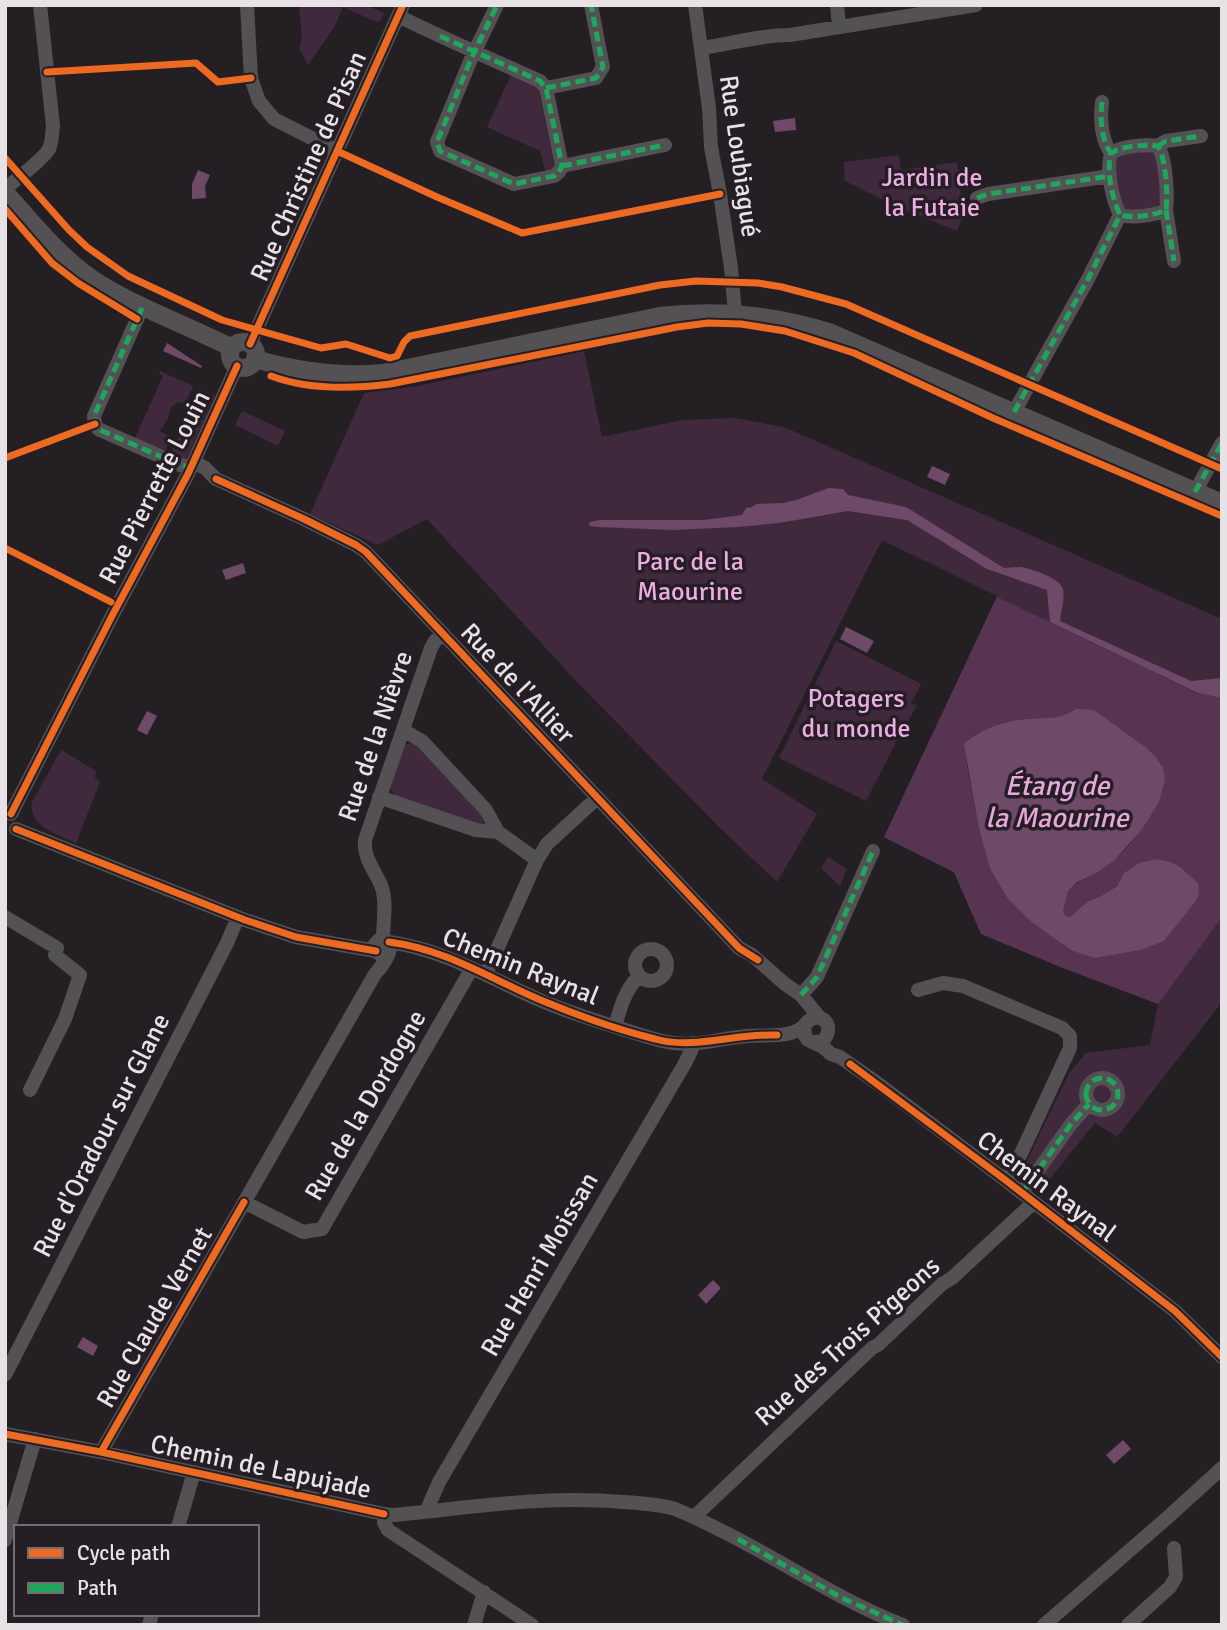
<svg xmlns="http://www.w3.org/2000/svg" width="1227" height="1630" viewBox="0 0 1227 1630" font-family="Signika,sans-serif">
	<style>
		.green { fill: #41293d }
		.forest { fill: #573552; fill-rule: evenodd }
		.water { fill: #6f4968 }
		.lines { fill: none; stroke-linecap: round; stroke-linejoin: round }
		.minor { stroke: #545154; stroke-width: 14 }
		.tertiary { stroke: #545154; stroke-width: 18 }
		.quiet { stroke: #20a55d; stroke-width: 5; stroke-dasharray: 10 5; stroke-linecap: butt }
		.cycleway-casing { stroke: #251e24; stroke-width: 11 }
		.cycleway { stroke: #ed6a23; stroke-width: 7 }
		.labels { text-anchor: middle; stroke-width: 7; stroke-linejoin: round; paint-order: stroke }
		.street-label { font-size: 26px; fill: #e8e2e6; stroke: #251e24 }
		.park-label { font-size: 26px; fill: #edace3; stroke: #251e24 }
		.water-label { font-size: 28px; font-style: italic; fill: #e8a7dd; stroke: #251e24 }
	</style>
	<rect width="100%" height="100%" fill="#241f23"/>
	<path class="green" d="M299,5H366L384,13L379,23L343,7L335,26L308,65L299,47L302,40Z
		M512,73L538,86L555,170L546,173L540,151L487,127Z
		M1125,152H1157L1163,200C1153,213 1139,210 1124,210L1118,201L1115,157Z
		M899,155L901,170L957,162L963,215L957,231L895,206L845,181L844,162Z
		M584,351L602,437L682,420L735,418L784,427L1222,619V1002L1117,1137L1095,1123L1044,1186L1023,1169L1069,1073L1086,1053L1150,1045L1158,1004L1063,968L981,934L954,872L884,837L997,596L882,540L762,779L817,814L777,882L719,827L576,681L427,519L378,545L310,514L364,393L418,386Z
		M160,371L193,386L185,404L178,402L171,407L168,418L160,431L171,437L165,452L135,438L163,376L159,374Z
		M199,389L215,396L185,461L170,454C173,446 183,431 183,424Z
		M242,411L285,431L278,446L235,425Z
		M836,641L921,684L911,703L917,706L898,738L866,801L779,758Z
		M411,743H415L484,817L483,822L475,825L397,798L390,789L402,748L406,744Z
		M61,750L96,771L95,778L100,782L76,843C58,835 28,826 32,802Z
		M828,857L847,869L840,886L821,868Z"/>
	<path class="forest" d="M997,597L1197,693L1222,698V917L1158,1004L1063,968L981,934L954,872L884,837ZM1076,709L1123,730L1155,756C1152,771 1146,822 1140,831C1133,841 1123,853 1114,861C1097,876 1052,885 1065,917H1070L1087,902L1101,896L1117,885L1124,873L1139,863L1157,859L1179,866L1197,882L1199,894L1196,901L1164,941L1141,950L1095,958L1045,932L1028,919L1008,899L990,869L979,829L966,760L973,735L1005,722L1060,718Z"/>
	<path class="water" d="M795,118L796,130L775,132L773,121Z
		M198,170L210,175L205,186L206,198L192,199V184Z
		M167,343L202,366L201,368L163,351Z
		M932,466L950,474L945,485L927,477Z
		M829,488L843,489L848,495L906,507L1004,568C1009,568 1016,567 1021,567C1031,569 1057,577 1062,587C1066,596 1061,611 1060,621L1191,681L1222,678V698L1198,693L1050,622L1047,590L987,569L907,520L848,511L779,523L737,527L673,530L599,527L590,526L589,522L600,520H704L742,515L746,508L752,507L756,504L783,503L796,500Z
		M243,563L246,573L226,580L222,570Z
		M846,627L874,641L867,653L840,639Z
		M1076,709L1094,710L1144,746L1155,756L1163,768L1165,780L1159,802L1142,829L1114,861L1098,872L1077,882L1068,891L1063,910L1065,916L1070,917L1087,902L1101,896L1117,886L1124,873L1139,863L1157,859L1170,862L1179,866L1198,883L1199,894L1196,901L1164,941L1141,950L1095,958L1073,951L1045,932L1028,919L1008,899L990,869L979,829L964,744C980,729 1007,720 1029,719C1051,717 1056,721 1076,709Z
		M147,711L157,716L147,735L137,730Z
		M713,1280L721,1288L706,1304L698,1295Z
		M83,1337L98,1346L93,1356L77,1347Z
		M1123,1440L1131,1449L1114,1464L1106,1455Z"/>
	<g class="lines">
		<path class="minor" d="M247,5L251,78L259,101L274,119L337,151
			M695,5L709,108L711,147L720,194L731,268L735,313
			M837,5L839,26
			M398,16C445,39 493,60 540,81L546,88L562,166L559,172L554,176L514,184L440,151L437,142L471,59L497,5
			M701,48C731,44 759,35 790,35L976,5
			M546,88L596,78L603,67L591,5
			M1102,102C1100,118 1101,140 1111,153
			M1158,146L1166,141L1201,136
			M562,166L665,145
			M5,189C16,179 42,161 49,149C52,143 52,133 53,126L40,5
			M977,198L988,194L1110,176
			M1166,210L1174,261
			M142,308L94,416L95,424L98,429L180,465L191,467
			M250,344L403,5
			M1014,412L1088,279L1120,215C1112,198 1106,171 1111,153C1122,146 1145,144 1158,146C1166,159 1168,196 1166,210C1153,216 1133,218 1120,215
			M194,462L205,468L216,479L304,519L356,545L366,552L739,948L752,955L785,984L801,995L820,1018
			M1195,492L1222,443
			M403,730L422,741L486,810L498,832
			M379,797L476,830L498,832L537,860
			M11,814L112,616L188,474L237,366
			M16,829L245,920L296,937L376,951
			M5,917L57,948L55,955L80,975L65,1019L30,1090
			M383,939C383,923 387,903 382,888C376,871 363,859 365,840L431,648L435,641L443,634
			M389,942C448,950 493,981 547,1003C571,1013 597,1021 622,1029C639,1034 656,1041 674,1043C698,1046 723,1038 748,1036C767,1034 789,1039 804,1026
			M635 965a16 16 0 1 1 32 0a16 16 0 1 1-32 0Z
			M486,974L537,860L547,844L597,798
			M918,990L943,983L963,986L1062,1028L1070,1036V1048L1018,1160L1004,1179
			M801,995L817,977L873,851
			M615,1027C620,1008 625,990 639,976
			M816,1042L823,1041C838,1024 817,1007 804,1026L805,1036L808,1040L823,1047L831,1054L840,1057L880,1085L1004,1179L1175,1311L1222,1357
			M1086 1094a16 16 0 1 1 32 0a16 16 0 1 1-32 0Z
			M1022,1193L1071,1124L1089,1104
			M244,1202L303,1232L322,1229L472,968
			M5,1375L227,943L238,917
			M5,1434L101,1452L384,1514L393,1515C468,1508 545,1495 622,1502C639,1503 658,1504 675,1509C693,1516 710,1525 728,1534C787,1564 841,1601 903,1625
			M101,1452L375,974C382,966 391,955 390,944L385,940H379L375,944L376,951L381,955L387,954
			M429,1510V1505L439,1482L684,1065L691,1051L693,1043
			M384,1514V1522L388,1530L532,1625
			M694,1517L872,1348L878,1345L942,1284L952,1278L1034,1202
			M178,1527L194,1472
			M5,1540L35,1439
			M149,1625L152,1614
			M474,1625L484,1592
			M1044,1625L1167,1518L1222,1468
			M1128,1625L1170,1587L1176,1577L1174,1548"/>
		<path class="tertiary" d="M5,192C34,224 61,259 97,282C140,309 187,325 232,348
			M230 355a13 13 0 1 1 26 0a13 13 0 1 1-26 0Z
			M255,359C296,371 340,377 383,373L660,316C718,309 774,315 829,332L1222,503"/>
		<path class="quiet" d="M440,36L540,81L546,88L562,166L559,172L554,176L514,184L440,151L437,142L471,59L497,5
			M546,88L596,78L603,67L591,5
			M1102,102C1100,118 1101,140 1111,153
			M1158,146L1166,141L1201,136
			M562,166L665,145
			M977,198L988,194L1110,176
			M1166,210L1174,261
			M142,308L94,416L95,424L98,429L180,465L191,467
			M1014,412L1088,279L1120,215C1112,198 1106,171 1111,153C1122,146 1145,144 1158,146C1166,159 1168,196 1166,210C1153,216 1133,218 1120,215
			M1195,492L1222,443
			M801,995L817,977L873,851
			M1086 1094a16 16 0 1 1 32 0a16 16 0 1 1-32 0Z
			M1022,1193L1071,1124L1089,1104
			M738,1539L842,1598L903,1625"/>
		<g class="cycleway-casing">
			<path id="cycleway" d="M47,72L196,63L218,82L251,78
				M337,151L437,197L522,233L720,194
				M5,158L69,230L87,247L128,276L222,320L321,348L346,344L390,358L397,356L404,342L410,336L660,285L696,281L758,283L782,287L846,304L1222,469
				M5,209L52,263L78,283L137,319
				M250,344L403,5
				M271,376C308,390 351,389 390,384L677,327L708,323L741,324L785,331L854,353L993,418L1222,516
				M5,458L95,424
				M216,479L304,519L356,545L366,552L739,948L758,960
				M5,548L111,602
				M11,814L112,616L188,474L237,366
				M16,829L245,920L296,937L376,951
				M389,942C450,950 493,981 548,1003C582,1017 619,1030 655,1039C695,1050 736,1033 777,1035
				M850,1064L1004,1179L1175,1311L1222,1357
				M5,1434L101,1452L384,1514
				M101,1452L244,1202"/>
		</g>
		<use href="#cycleway" class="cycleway"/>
	</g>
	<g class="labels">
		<g class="street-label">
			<text transform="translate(740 156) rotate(82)" y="9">Rue Loubiagué</text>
			<text transform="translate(308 166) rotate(-66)" y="9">Rue Christine de Pisan</text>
			<text transform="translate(154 487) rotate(-63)" y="9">Rue Pierrette Louin</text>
			<text transform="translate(518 683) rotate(47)" y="9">Rue de l'Allier</text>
			<text transform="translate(375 736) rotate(-71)" y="9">Rue de la Nièvre</text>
			<text transform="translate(521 966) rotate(22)" y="9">Chemin Raynal</text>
			<text transform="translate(365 1105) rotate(-60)" y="9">Rue de la Dordogne</text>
			<text transform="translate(101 1135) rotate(-63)" y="9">Rue d'Oradour sur Glane</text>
			<text transform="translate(1047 1186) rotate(37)" y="9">Chemin Raynal</text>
			<text transform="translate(539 1264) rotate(-60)" y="9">Rue Henri Moissan</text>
			<text transform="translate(154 1317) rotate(-60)" y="9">Rue Claude Vernet</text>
			<text transform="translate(847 1341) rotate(-42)" y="9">Rue des Trois Pigeons</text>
			<text transform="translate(261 1466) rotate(12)" y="9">Chemin de Lapujade</text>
		</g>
		<g class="park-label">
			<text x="932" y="186">Jardin de<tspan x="932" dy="30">la Futaie</tspan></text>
			<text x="690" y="570">Parc de la<tspan x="690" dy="30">Maourine</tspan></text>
			<text x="856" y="707">Potagers<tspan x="856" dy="30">du monde</tspan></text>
		</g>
		<g class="water-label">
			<text x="1057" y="795">Étang de<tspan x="1057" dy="32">la Maourine</tspan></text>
		</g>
	</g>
	<rect width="1227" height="1630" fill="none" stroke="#e8e2e6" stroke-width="14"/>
	<rect x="14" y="1525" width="245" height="91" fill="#251e24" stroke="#736c72" stroke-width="2"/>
	<rect x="28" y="1548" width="35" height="10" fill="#ed6a23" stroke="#736c72" stroke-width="2"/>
	<text x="77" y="1560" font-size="21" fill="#e8e2e6">Cycle path</text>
	<rect x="28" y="1583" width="35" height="10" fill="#20a55d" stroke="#736c72" stroke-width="2"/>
	<text x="77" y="1595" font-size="21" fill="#e8e2e6">Path</text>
</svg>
